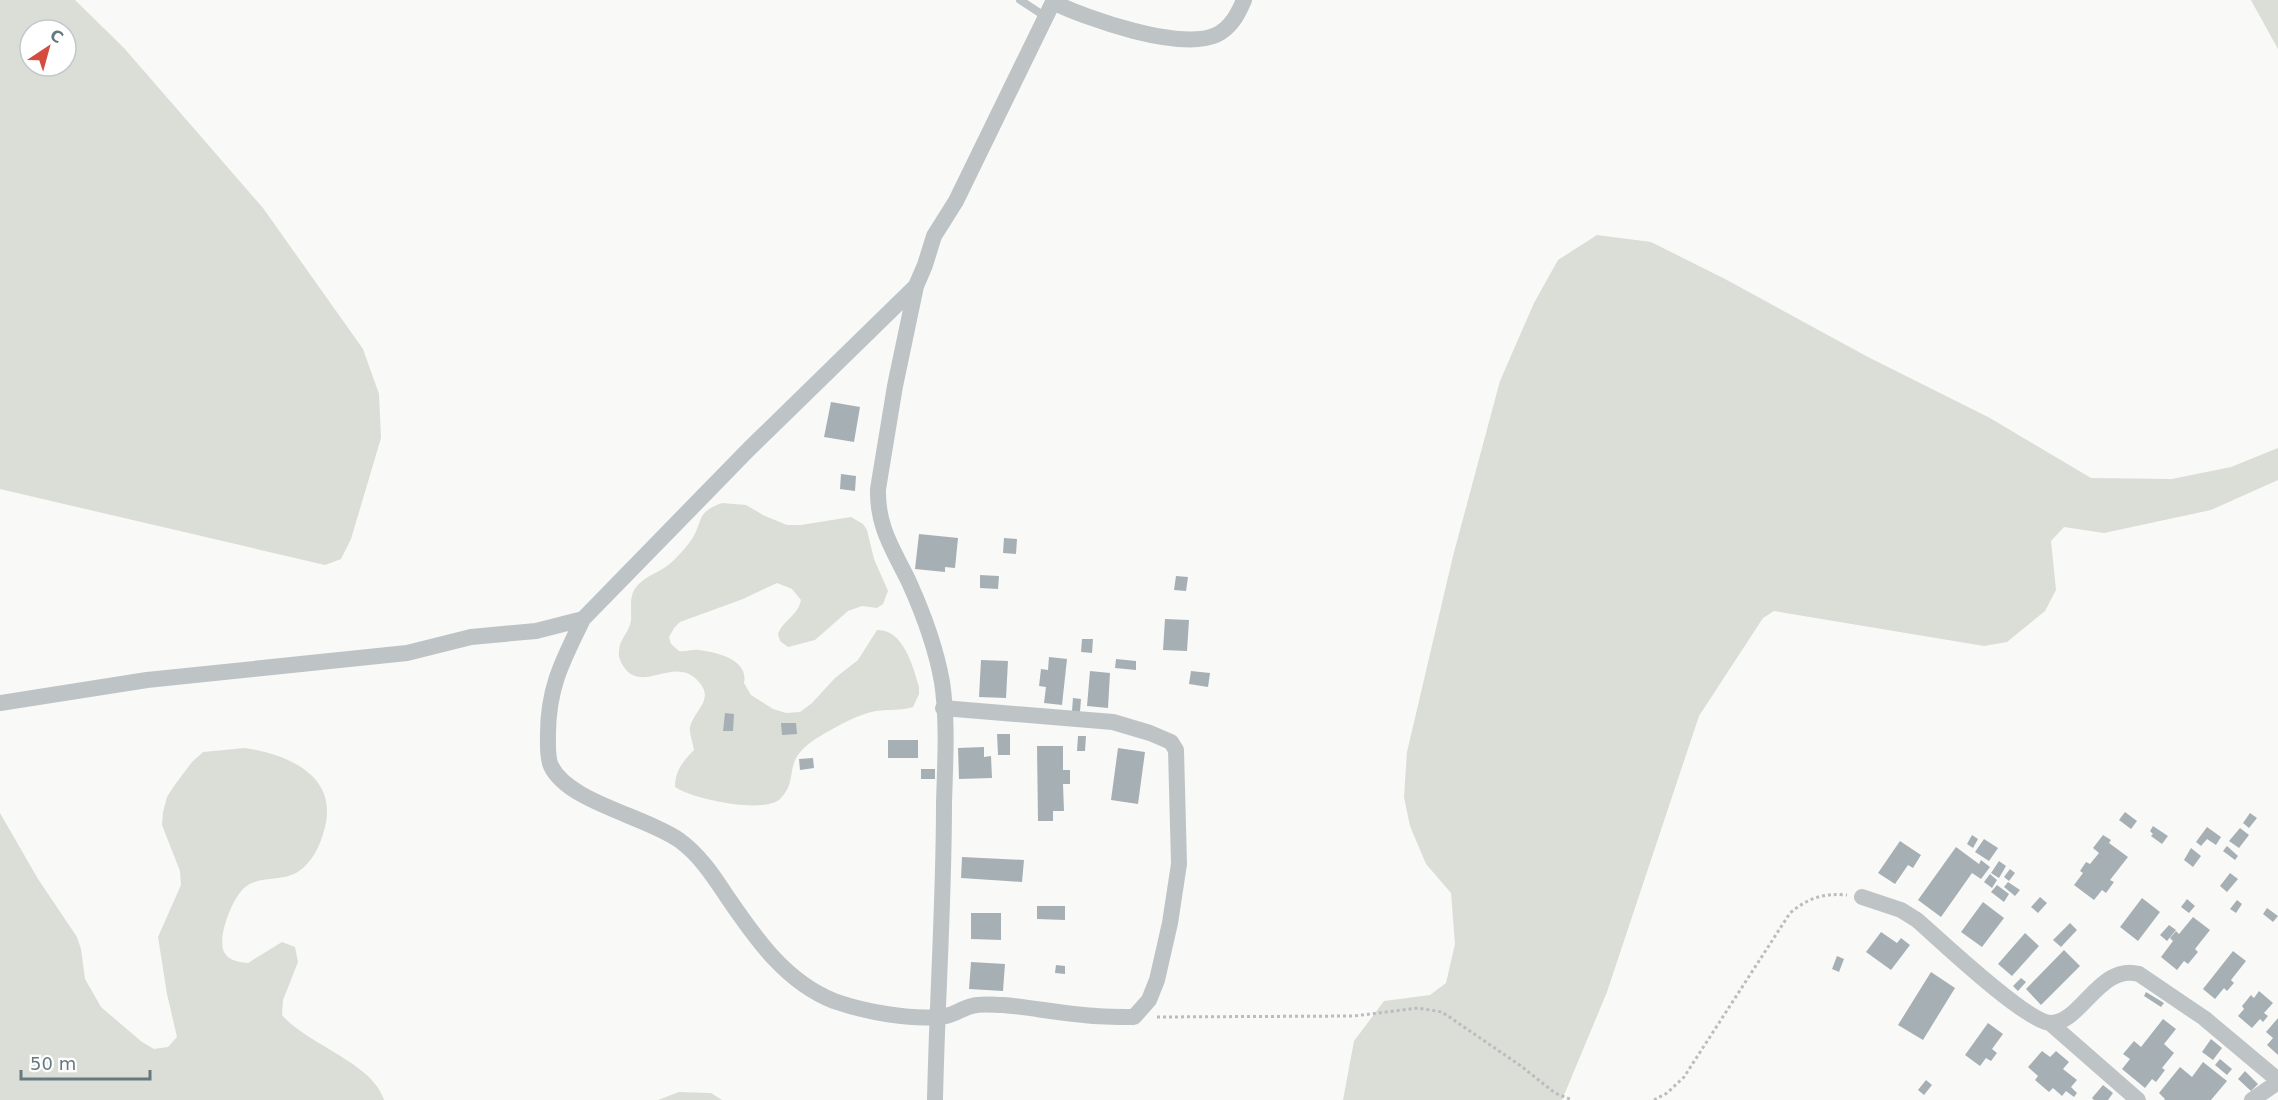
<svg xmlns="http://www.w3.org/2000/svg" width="2278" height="1100" viewBox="0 0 2278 1100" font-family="'DejaVu Sans',sans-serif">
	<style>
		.green { fill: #daded7; fill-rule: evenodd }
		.building { fill: #a6b0b4 }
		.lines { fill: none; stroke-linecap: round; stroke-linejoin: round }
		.path { stroke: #b9bdbf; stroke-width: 3; stroke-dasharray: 3 3; stroke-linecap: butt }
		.service { stroke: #bec4c6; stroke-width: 8 }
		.minor { stroke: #bec4c6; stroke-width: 16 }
	</style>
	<rect width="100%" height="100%" fill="#f9f9f8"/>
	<path class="green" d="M0,0H75L124,48L263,208L363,349L379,394L381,438L351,539L341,559L325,565L0,489ZM30,30H66V66H30Z
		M2251,0H2278V49L2252,2Z
		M1597,235L1651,242L1725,279L1868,357L1990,418L2091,478L2172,479L2231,467L2278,448V480L2211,510L2104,533L2064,527L2051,541L2056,590L2045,611L2007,642L1984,646L1774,611L1763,618L1699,716L1607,992L1562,1100H1343L1354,1041L1384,1001L1430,995L1446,983L1455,944L1451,893L1426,864L1410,826L1404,797L1407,752L1453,556L1500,381L1534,303L1558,260Z
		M722,503L746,505L765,516L787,525H801L851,517L863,524L867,530L874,559L888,591L883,604L877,608L862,606L848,611L815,640L788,647L780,641L778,634C783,620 798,616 801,600L792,589L777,583L743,599L680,622L674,628L669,637L671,644L679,651C686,652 692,649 699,650C717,652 749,660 744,683L751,695L773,709L786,713L800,712L812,703L835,678L858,660L877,630C903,629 913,666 919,687V694L913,707C901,711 889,709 876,711C857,714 830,730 814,740C781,762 800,778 781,798C766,815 692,799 675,787C675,771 683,761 694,750C693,743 689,733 690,727C693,712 712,702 702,686C677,649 642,699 622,664C620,660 618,655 619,651C619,640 629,632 631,621C632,610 628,596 637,586C646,575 664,571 674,560C680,554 687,546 692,539C704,520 695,513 722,503Z
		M245,748C290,755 342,777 323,834C319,848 311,863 299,871C282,883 259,874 243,889C232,900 217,937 224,952C229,961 239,962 248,963L282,942L295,947L298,962L283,1000L282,1015C308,1045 373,1063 384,1100H0V813L38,879L77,937L81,949L85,979L101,1007L142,1042L154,1049L168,1047L177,1037L167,994L158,937L181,885L180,871L162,825L163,812L167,797L174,786L192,762L203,752Z
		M679,1092L711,1093L722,1100H658Z"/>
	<path class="building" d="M831,402L860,407L854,442L824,437Z
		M841,474L856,476L855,491L840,489Z
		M919,534L958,538L955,568L945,567V572L915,569Z
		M1004,538L1017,539L1016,554L1003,553Z
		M980,575L999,576L998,589L980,588Z
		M1176,576L1188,577L1186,591L1174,590Z
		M1165,619L1189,620L1187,651L1163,650Z
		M1082,639H1093L1092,653L1081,652Z
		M1049,657L1067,659L1062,705L1044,703L1046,687L1039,686L1041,669L1048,670Z
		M1116,659L1136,661V670L1115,668Z
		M981,660L1008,661L1006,698L979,697Z
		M1090,671L1110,673L1108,708L1087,706Z
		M1191,671L1210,673L1208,687L1189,684Z
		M1073,698L1081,699L1080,712L1072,711Z
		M725,713L734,714L733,731H723Z
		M781,723H796L797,734L782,735Z
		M997,734H1010V755H998Z
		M1078,736H1086L1085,751H1077Z
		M888,740H918V758H888Z
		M1037,746H1063V770H1070V784H1063L1064,811H1053V821H1038Z
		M984,747V757L991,756L992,778L959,779L958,748Z
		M1118,748L1145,752L1138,804L1111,800Z
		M813,758L814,768L800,770L799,759Z
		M921,769H935V779H921Z
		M2125,812L2137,821L2131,829L2119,820Z
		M2250,813L2257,818L2249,828L2243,823Z
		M2153,826L2168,836L2162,844L2151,836L2153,834L2150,831Z
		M2207,827L2221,837L2216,845L2207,839L2201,846L2196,842Z
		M2240,828L2249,835L2239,848L2229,841Z
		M1972,835L1978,839L1973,848L1967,844Z
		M2103,835L2111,840L2109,843L2128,857L2110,880L2114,882L2106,893L2102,890L2094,900L2074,885L2083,873L2080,871L2086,862L2090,864L2099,853L2093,848Z
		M1984,839L1998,848L1989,861L1975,852Z
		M1900,841L1921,855L1913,868L1908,865L1895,884L1878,873Z
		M2227,846L2238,856L2235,860L2223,851Z
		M1956,847L1979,864L1981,860L1990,867L1981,879L1972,873L1941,917L1918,900Z
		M2191,848L2201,856L2193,867L2184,860Z
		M962,857L1024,860L1022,882L961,878Z
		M1999,861L2006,866L1999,878L1991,873Z
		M2010,869L2015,873L2009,881L2004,877Z
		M2230,873L2238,879L2227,892L2220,886Z
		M1990,874L1997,880L1992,888L1984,882Z
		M2008,882L2020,890L2015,896L2004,887Z
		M1997,885L2009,894L2004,902L1991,892Z
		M2040,897L2047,903L2038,913L2031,907Z
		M2142,898L2160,912L2138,941L2120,927Z
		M2187,899L2195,906L2189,913L2181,907Z
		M2237,900L2242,904L2236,913L2230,909Z
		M1983,902L2004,918L1982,947L1961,932Z
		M1037,906H1065V920L1037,919Z
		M2267,908L2278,916L2273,922L2263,914Z
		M971,913H1001V940L971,939Z
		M2193,917L2210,930L2195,949L2198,952L2188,964L2184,961L2177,970L2161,957L2173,941L2170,938L2176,931L2179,934Z
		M2070,923L2077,930L2061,947L2053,940Z
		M2169,925L2176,930L2167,941L2160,935Z
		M1881,932L1897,943L1901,938L1910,945L1891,970L1866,952Z
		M2025,933L2039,946L2012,976L1998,964Z
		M2064,950L2080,966L2041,1005L2026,989Z
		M2233,951L2246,961L2231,980L2234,983L2227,991L2224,988L2215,999L2203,989Z
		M1837,956L1844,959L1839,972L1832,969Z
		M971,962L1005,964L1003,991L969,989Z
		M1056,965L1065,966V974L1055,973Z
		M1931,972L1955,988L1923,1040L1898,1025Z
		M2021,978L2026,982L2018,991L2013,986Z
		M2259,991L2273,1003L2264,1013L2268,1016L2263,1022L2260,1019L2252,1028L2238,1016L2244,1009L2242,1006L2251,995L2254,998Z
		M2146,992L2164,1003L2161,1007L2144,996Z
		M2278,1018V1055L2267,1045L2273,1038L2266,1032Z
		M2163,1019L2176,1029L2164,1044L2174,1053L2162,1068L2165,1070L2156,1082L2152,1079L2145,1088L2122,1069L2130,1059L2123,1054L2134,1041L2141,1047Z
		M1988,1023L2003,1034L1992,1049L1997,1053L1991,1061L1986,1058L1980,1066L1965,1055Z
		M2211,1039L2222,1048L2213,1060L2202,1052Z
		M2042,1051L2050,1057L2056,1051L2069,1062L2063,1069L2077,1080L2071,1087L2077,1093L2074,1097L2066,1091L2062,1096L2053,1088L2049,1092L2035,1080L2038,1076L2028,1067Z
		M2220,1059L2232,1069L2227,1075L2215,1065Z
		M2203,1062L2227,1081L2211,1100H2164L2165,1099L2159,1093L2180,1067L2192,1077Z
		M2245,1071L2258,1084L2251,1091L2238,1079Z
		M1926,1080L1932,1085L1924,1095L1918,1090Z
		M2103,1085L2113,1093L2108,1100H2094L2092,1098Z"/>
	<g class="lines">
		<path class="path" d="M1157,1017L1354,1016L1418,1008L1442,1012L1521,1066L1555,1093L1572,1100
			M1654,1100L1667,1093L1684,1077L1790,913C1808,898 1823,893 1847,895"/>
		<path class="service" d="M1020,0L1046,17"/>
		<path class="minor" d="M1053,2C1087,19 1180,51 1216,35C1231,28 1238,14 1244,0
			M583,619C563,660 548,687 548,734C548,744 547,757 551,766C568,802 645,816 679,840C700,855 714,877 728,898C756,939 786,982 834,1001C865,1012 914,1021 946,1016C955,1014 963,1008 972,1006C981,1003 994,1005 1003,1005C1030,1007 1057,1013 1084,1015C1101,1017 1118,1017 1134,1017L1149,1000L1157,980L1170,923L1179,864L1176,750L1171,742L1150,733L1113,722L943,708
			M0,703L147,680L407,653L471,637L536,631L583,619L749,449L916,286
			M1862,897L1901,910L1917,920C1939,939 2027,1023 2051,1023C2081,1023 2100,963 2139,974L2204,1018L2278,1080
			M2050,1023L2138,1100
			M935,1100C937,1001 944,903 944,804C945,764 948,722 942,682C936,648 923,613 909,582C893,549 877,527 878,489L895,386L916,286L925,265L934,236L956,201L1054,0
			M2252,1100L2278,1082"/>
	</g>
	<g transform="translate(48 48) rotate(36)"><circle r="28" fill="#ffffff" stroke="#c2c9cc" stroke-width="1.5"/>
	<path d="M0-4.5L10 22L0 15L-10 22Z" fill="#d44c3d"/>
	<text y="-9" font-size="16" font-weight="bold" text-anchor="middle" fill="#667880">С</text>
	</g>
	<path d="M21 1070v9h129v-9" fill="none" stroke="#667880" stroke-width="3"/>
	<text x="30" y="1070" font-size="18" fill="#667880" stroke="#ffffff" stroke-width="4.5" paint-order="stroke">50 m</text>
</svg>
